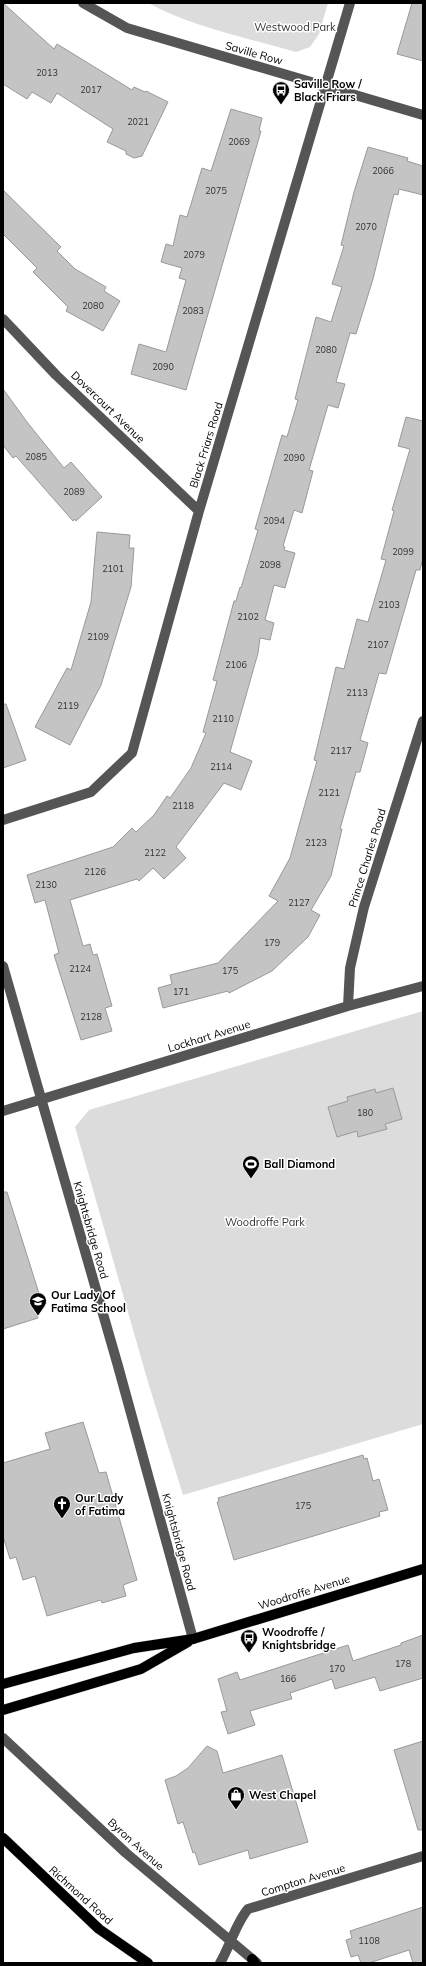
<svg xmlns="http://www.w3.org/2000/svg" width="426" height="1966" viewBox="0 0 426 1966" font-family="Mulish,sans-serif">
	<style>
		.green { fill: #dcdcdc }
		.building { fill: #c4c4c4; stroke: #999 }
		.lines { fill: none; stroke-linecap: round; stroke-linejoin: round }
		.major-casing { stroke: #dbdbdb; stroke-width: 11 }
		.minor { stroke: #555; stroke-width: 10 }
		.major { stroke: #000; stroke-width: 10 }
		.labels { text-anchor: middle; stroke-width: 3; stroke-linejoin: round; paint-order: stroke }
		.number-label { font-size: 9px; fill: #313131 }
		.park-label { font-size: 11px; fill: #333; stroke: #fff }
		.street-label { font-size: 11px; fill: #000; stroke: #fff }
		.poi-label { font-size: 11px; font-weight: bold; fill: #000; stroke: #fff; text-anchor: start }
	</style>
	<rect width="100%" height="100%" fill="#fff"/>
	<path class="green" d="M148,3H328L319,34L310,47L296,52C247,38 193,27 148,3Z
		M423,1011V1424L183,1495L148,1382L75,1127L89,1110Z"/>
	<path class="building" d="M3,3L54,49L57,44L132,90L134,87L145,92L146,91L168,102L142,156L134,158L126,154V151L107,142L113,129L57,93L51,103L32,92L27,99L3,84Z
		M412,3H423V61L397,54Z
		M231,109L262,118L259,131H261L186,390L131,374L139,344L166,352L186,280L179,278L182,268L161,262L166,244L173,246L180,215L187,217L202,168L211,171Z
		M368,147L408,158L407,161L423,166V195L399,189L398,195L394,194L373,279L356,334L350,333L336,382L345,384L338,408L328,405L309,470L313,471L302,513L294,510L283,546L285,547L284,550L295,553L285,588L274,585L265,620L274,623L270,640L260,638L258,653L230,752L252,761L241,790L224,783L176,847L186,858L164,879L153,868L139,881L137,879L70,900L83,946L90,944L93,955L97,954L112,1006L105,1008L112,1031L81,1040L54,955L59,953L45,900L35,903L27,875L113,847L132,828L136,832L154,815L167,796L170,798L191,768L206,733L203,732L217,681L213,680L234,601H236L240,587L241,588L258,530L255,529L282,435L287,437L298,400L295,399L316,317L331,322L342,287L332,284L344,246L341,245L354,192Z
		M3,190L61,247L57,251L75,269L106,287L104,291L120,301L103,331L66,311L68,307L33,272L37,268L3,234Z
		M3,389L27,422L64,468L71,462L102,497L76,521L75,519L73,521L16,456L13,458L3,445Z
		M406,417L423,421V558L420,570H416L386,674L379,673L360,740L368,743L360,772H356L340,829H342L331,876L311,910L320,915L308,937L272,971L229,993L228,991L163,1008L158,988L172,984L170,975L218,963L278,901L269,896L290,858L317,761L314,760L336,667L344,669L357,619L368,622L386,560L381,559L394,511L392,510L410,449L398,446Z
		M97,532L130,535L129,548H134L131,587L101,685L70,745L35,727L67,668L71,670L91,602Z
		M3,704H6L26,760L3,768Z
		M393,1088L402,1119L385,1124L387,1129L358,1137L357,1131L337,1137L328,1107L348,1101L347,1097L375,1089L376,1093Z
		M3,1192H7L43,1306L35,1309L38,1318L3,1329Z
		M83,1422L99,1473L106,1472L137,1580L123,1585L126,1596L102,1603L101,1600L47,1616L35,1576L23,1580L16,1557L10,1559L3,1536V1463L50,1449L45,1433Z
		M363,1455L364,1459L367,1458L373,1481L379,1479L388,1510L379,1512L380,1516L234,1560L217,1502H219L218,1498Z
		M423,1635V1678L380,1691L375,1677L335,1689L332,1679L290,1693L292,1699H291L250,1711L255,1725L228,1734L221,1712L227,1711L218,1679L237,1672L240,1680L348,1645L353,1661L401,1645V1643Z
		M423,1741V1830H418L394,1750Z
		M207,1746L217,1751L223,1773L282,1755L308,1842L250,1859L248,1850L199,1865L195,1852L193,1853L183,1822L178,1824L165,1780L176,1776L188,1768Z
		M423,1907V1963H413L409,1950L369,1963H361L358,1955L351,1957L346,1940L352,1938L350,1931Z"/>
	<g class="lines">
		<g class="major-casing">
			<path id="major" d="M3,1684L134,1648L193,1639L423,1569
				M3,1710L141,1669L188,1642
				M3,1838L99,1929L148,1963
				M252,1959L255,1963"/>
		</g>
		<path class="minor" d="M83,3L127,28L423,115
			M3,319L56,375L199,511
			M3,820L91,792L132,753L199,511L350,3
			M3,966L118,1366L193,1639
			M348,1006L350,968L364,907L423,721
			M3,1111L348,1006L423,986
			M3,1738L126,1853L257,1963
			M220,1963C230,1946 236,1923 248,1909L423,1856"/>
		<use href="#major" class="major"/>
	</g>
	<defs>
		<g id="bus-pin" transform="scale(0.9)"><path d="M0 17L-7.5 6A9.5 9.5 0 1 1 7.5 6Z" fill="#000" stroke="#fff"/><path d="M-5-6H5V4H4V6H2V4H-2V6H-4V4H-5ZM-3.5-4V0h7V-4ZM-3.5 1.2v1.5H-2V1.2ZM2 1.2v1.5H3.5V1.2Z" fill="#fff"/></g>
		<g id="stadium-pin" transform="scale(0.9)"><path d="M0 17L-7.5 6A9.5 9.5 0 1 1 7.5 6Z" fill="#000" stroke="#fff"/><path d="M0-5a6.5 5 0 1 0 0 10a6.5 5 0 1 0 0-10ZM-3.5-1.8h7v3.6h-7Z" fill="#fff"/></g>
		<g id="school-pin" transform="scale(0.9)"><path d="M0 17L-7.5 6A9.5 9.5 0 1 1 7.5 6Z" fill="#000" stroke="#fff"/><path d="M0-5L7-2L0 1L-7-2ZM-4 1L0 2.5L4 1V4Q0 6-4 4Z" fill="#fff"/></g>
		<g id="church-pin" transform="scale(0.9)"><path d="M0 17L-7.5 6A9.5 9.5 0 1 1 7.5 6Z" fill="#000" stroke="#fff"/><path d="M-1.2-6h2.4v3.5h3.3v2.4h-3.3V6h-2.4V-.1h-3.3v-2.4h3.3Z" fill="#fff"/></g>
		<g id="shop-pin" transform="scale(0.9)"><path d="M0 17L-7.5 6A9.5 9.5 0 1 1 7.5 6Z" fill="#000" stroke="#fff"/><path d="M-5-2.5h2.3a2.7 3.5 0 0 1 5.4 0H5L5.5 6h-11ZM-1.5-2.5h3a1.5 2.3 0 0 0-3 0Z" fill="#fff"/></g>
	</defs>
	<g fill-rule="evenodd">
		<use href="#bus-pin" x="281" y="90"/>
		<use href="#stadium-pin" x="251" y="1164"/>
		<use href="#school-pin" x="38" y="1301"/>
		<use href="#church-pin" x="62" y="1504"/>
		<use href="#bus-pin" x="249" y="1638"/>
		<use href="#shop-pin" x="236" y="1795"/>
	</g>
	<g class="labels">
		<g class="number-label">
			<text x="47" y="76">2013</text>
			<text x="91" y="93">2017</text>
			<text x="138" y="125">2021</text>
			<text x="239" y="145">2069</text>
			<text x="383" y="174">2066</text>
			<text x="216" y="194">2075</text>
			<text x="366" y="230">2070</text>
			<text x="194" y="258">2079</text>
			<text x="93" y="309">2080</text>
			<text x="193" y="314">2083</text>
			<text x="326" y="353">2080</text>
			<text x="163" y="370">2090</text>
			<text x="36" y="460">2085</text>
			<text x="294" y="461">2090</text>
			<text x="74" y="495">2089</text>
			<text x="274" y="524">2094</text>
			<text x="403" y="555">2099</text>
			<text x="270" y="568">2098</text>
			<text x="113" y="572">2101</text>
			<text x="389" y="608">2103</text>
			<text x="248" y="620">2102</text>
			<text x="98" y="640">2109</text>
			<text x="378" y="648">2107</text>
			<text x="236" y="668">2106</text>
			<text x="357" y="696">2113</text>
			<text x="68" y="709">2119</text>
			<text x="223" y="722">2110</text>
			<text x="341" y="754">2117</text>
			<text x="221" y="770">2114</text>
			<text x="329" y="796">2121</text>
			<text x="183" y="809">2118</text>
			<text x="316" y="846">2123</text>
			<text x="155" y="856">2122</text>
			<text x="95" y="875">2126</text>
			<text x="46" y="888">2130</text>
			<text x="299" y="906">2127</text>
			<text x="272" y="946">179</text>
			<text x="80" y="972">2124</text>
			<text x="230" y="974">175</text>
			<text x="181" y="995">171</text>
			<text x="91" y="1020">2128</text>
			<text x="365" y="1116">180</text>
			<text x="303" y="1509">175</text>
			<text x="403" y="1667">178</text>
			<text x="337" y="1672">170</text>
			<text x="288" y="1682">166</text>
			<text x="369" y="1944">1108</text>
		</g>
		<g class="park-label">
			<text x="295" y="31">Westwood Park</text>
			<text x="265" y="1226">Woodroffe Park</text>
		</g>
		<g class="street-label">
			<text transform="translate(254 53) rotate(16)" y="4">Saville Row</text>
			<text transform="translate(108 407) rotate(44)" y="4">Dovercourt Avenue</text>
			<text transform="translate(206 445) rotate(-73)" y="4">Black Friars Road</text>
			<text transform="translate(367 858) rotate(-73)" y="4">Prince Charles Road</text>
			<text transform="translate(209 1036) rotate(-17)" y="4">Lockhart Avenue</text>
			<text transform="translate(91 1230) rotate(74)" y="4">Knightsbridge Road</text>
			<text transform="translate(179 1542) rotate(75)" y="4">Knightsbridge Road</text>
			<text transform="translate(304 1592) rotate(-17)" y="4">Woodroffe Avenue</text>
			<text transform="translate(136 1844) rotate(42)" y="4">Byron Avenue</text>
			<text transform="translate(303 1880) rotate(-17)" y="4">Compton Avenue</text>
			<text transform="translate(81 1895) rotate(42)" y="4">Richmond Road</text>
		</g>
		<g class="poi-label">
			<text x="294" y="88">Saville Row /<tspan x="294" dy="13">Black Friars</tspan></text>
			<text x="264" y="1168">Ball Diamond</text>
			<text x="51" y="1299">Our Lady Of<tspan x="51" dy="13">Fatima School</tspan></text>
			<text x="75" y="1502">Our Lady<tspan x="75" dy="13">of Fatima</tspan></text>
			<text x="262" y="1636">Woodroffe /<tspan x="262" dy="13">Knightsbridge</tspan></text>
			<text x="249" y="1799">West Chapel</text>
		</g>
	</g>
	<rect width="426" height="1966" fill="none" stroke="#000000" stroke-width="8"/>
</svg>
